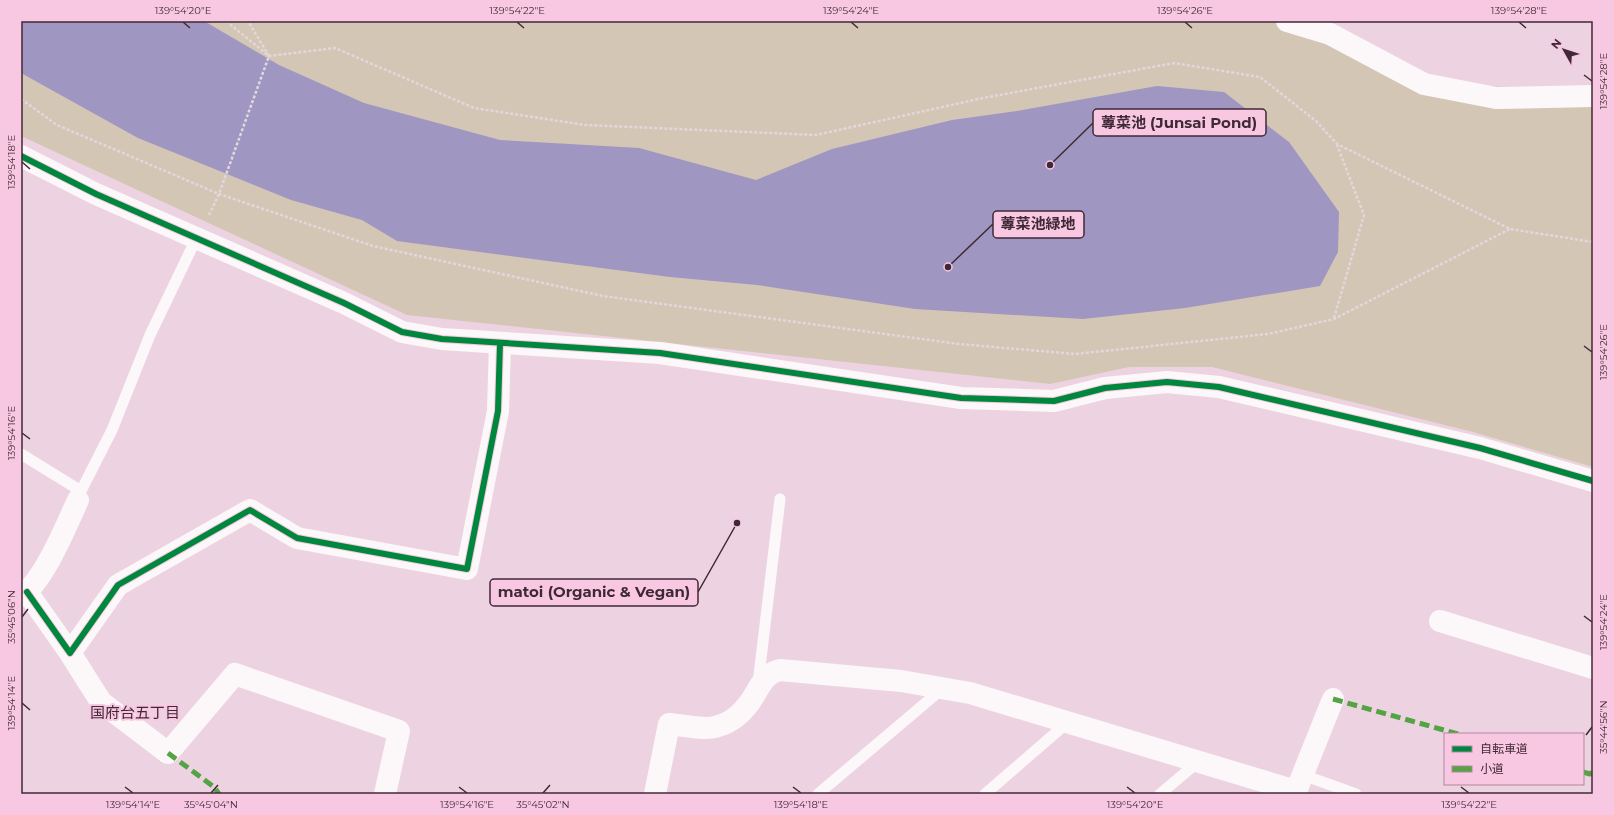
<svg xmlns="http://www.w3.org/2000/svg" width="1614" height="815" viewBox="0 0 1614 815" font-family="Montserrat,'Noto Sans JP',sans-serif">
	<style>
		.green { fill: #d4c6b4 }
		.water { fill: #9f96c1 }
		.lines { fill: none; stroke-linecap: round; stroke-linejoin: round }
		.path { stroke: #e1d8dd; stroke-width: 2.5; stroke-dasharray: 3 2; stroke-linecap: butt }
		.service { stroke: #fcf8fa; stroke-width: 11 }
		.minor { stroke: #fcf8fa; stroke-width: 22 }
		.quiet { stroke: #54a344; stroke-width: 5; stroke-dasharray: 10 5; stroke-linecap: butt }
		.cycleway-casing { stroke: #f8c8e2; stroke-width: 8 }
		.cycleway { stroke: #00873e; stroke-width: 6 }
		.ticks { fill: none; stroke: #402936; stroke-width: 1.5 }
		.labels { text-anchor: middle; stroke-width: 4; stroke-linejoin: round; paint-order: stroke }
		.neighbourhood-label { font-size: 15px; fill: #402936; stroke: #f8c8e2 }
		.leader { fill: none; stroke: #402936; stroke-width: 1.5 }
		.callout-dot { fill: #402936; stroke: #f8c8e2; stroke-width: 1.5 }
		.callout { fill: #f8c8e2; stroke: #402936; stroke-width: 1.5 }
		.callout-label { font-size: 15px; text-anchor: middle; font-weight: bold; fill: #402936 }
		.neatline { fill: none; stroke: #402936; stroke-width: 1.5 }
		.ticks-label { font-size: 10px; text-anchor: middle; fill: #402936 }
	</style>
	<rect width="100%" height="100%" fill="#edd3e1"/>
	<path class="green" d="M21,21H1287L1424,84L1593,90V467L1473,432L1212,367H1129L1050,384L407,315L21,136Z"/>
	<path class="water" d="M21,21H204L279,65L364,103L500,140L639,148L756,180L832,149L952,120L1017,111L1157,86L1224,92L1289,142L1339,212L1338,252L1320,286L1185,308L1083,319L915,309L757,285L670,277L397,241L362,220L291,200L138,138L21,73Z"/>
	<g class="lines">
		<path class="path" d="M226,21L269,56L335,48L474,108L585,125L816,135L983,98L1174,63L1260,77L1316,121L1337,144L1510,229L1593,242
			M21,99L57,125L219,194L373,246L603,296L959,344L1075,354L1268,334L1334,319L1510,229
			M209,215L219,194L269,56L248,21
			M1334,318L1364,215L1337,145"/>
		<path class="service" d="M21,454L81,491
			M78,500L81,491L112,430L150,335L197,237
			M758,684L780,499
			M1303,775L1356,794
			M818,794L942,689
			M985,794L1067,723
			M1160,794L1198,762"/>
		<path class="minor" d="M1287,21L1330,34L1424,84L1496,98L1593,96
			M21,156L96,194L344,303L402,332L442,339L660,353L961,398L1054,401L1105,388L1167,382L1219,387L1480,448L1593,481
			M27,592L70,653L118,585L250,510L297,538L467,569L498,411L500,343
			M21,596C43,583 67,524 78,500
			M1440,621L1593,668
			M70,653L101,702L168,753L235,674L399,731L385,794
			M655,794L669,724C681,725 705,730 715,727C728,724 738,717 746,707C758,694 761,674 780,670L901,681L970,693L1296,791
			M1295,794L1333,699"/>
		<path class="quiet" d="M1333,699L1458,734
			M168,753L214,787L219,794
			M1583,772L1590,774L1593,771"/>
		<g class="cycleway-casing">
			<path id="cycleway" d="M21,156L96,194L344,303L402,332L442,339L660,353L961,398L1054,401L1105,388L1167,382L1219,387L1480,448L1593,481
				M27,592L70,653L118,585L250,510L297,538L467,569L498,411L500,343"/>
		</g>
		<use href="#cycleway" class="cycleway"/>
	</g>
	<path class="ticks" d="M183,22L190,28M517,22L524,28M851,22L858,28M1185,22L1192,28M1519,22L1526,28M1584,75L1592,81M22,162L30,169M1584,346L1592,352M22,433L30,439M1584,616L1592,622M22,617L28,609M22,703L30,710M1586,735L1592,727M125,787L133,793M459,787L467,793M793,787L801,793M1127,787L1135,793M1461,787L1469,793M211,793L218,785M543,793L550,785"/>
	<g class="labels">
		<g class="neighbourhood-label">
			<text x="135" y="718">国府台五丁目</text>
		</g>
	</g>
	<path class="leader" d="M1050 165L1093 123M948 267L993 224M737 523L698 592"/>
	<g class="callout-dot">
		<circle cx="1050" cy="165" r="4"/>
		<circle cx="948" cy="267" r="4"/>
		<circle cx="737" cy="523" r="4"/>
	</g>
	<g class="callout">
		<rect x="1093" y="109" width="173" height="27" rx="4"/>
		<rect x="993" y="211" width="91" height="27" rx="4"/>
		<rect x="490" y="579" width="208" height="27" rx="4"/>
	</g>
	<g class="callout-label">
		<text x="1179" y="128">蓴菜池 (Junsai Pond)</text>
		<text x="1038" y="229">蓴菜池緑地</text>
		<text x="594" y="597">matoi (Organic &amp; Vegan)</text>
	</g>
	<rect width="1614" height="815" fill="none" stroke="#f8c8e2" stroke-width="44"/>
	<rect x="1444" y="733" width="140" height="52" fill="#f8c8e2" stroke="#ae889d"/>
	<rect x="1452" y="746" width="20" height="6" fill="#00873e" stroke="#ae889d"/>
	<text x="1480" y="753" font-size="12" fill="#402936">自転車道</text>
	<rect x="1452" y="766" width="20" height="6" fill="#54a344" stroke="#ae889d"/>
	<text x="1480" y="773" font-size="12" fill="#402936">小道</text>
	<g transform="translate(1564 50) rotate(309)" stroke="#f8c8e2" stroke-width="3" paint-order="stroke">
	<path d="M0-3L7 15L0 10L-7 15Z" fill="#402936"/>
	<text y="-6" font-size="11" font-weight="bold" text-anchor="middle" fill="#402936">N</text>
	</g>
	<rect x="22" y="22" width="1570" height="771" class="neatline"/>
	<g class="ticks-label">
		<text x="183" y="14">139°54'20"E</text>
		<text x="517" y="14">139°54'22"E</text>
		<text x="851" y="14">139°54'24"E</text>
		<text x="1185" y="14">139°54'26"E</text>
		<text x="1519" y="14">139°54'28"E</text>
		<text transform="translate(1603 81) rotate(-90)" y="4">139°54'28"E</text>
		<text transform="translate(11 162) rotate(-90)" y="4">139°54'18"E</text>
		<text transform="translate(1603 352) rotate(-90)" y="4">139°54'26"E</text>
		<text transform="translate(11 433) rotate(-90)" y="4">139°54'16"E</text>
		<text transform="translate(11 617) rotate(-90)" y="4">35°45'06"N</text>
		<text transform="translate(1603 622) rotate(-90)" y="4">139°54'24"E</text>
		<text transform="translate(11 703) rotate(-90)" y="4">139°54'14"E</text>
		<text transform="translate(1603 727) rotate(-90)" y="4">35°44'56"N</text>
		<text x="133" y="808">139°54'14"E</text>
		<text x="211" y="808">35°45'04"N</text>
		<text x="467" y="808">139°54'16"E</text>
		<text x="543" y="808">35°45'02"N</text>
		<text x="801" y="808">139°54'18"E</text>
		<text x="1135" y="808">139°54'20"E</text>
		<text x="1469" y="808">139°54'22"E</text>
	</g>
</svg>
